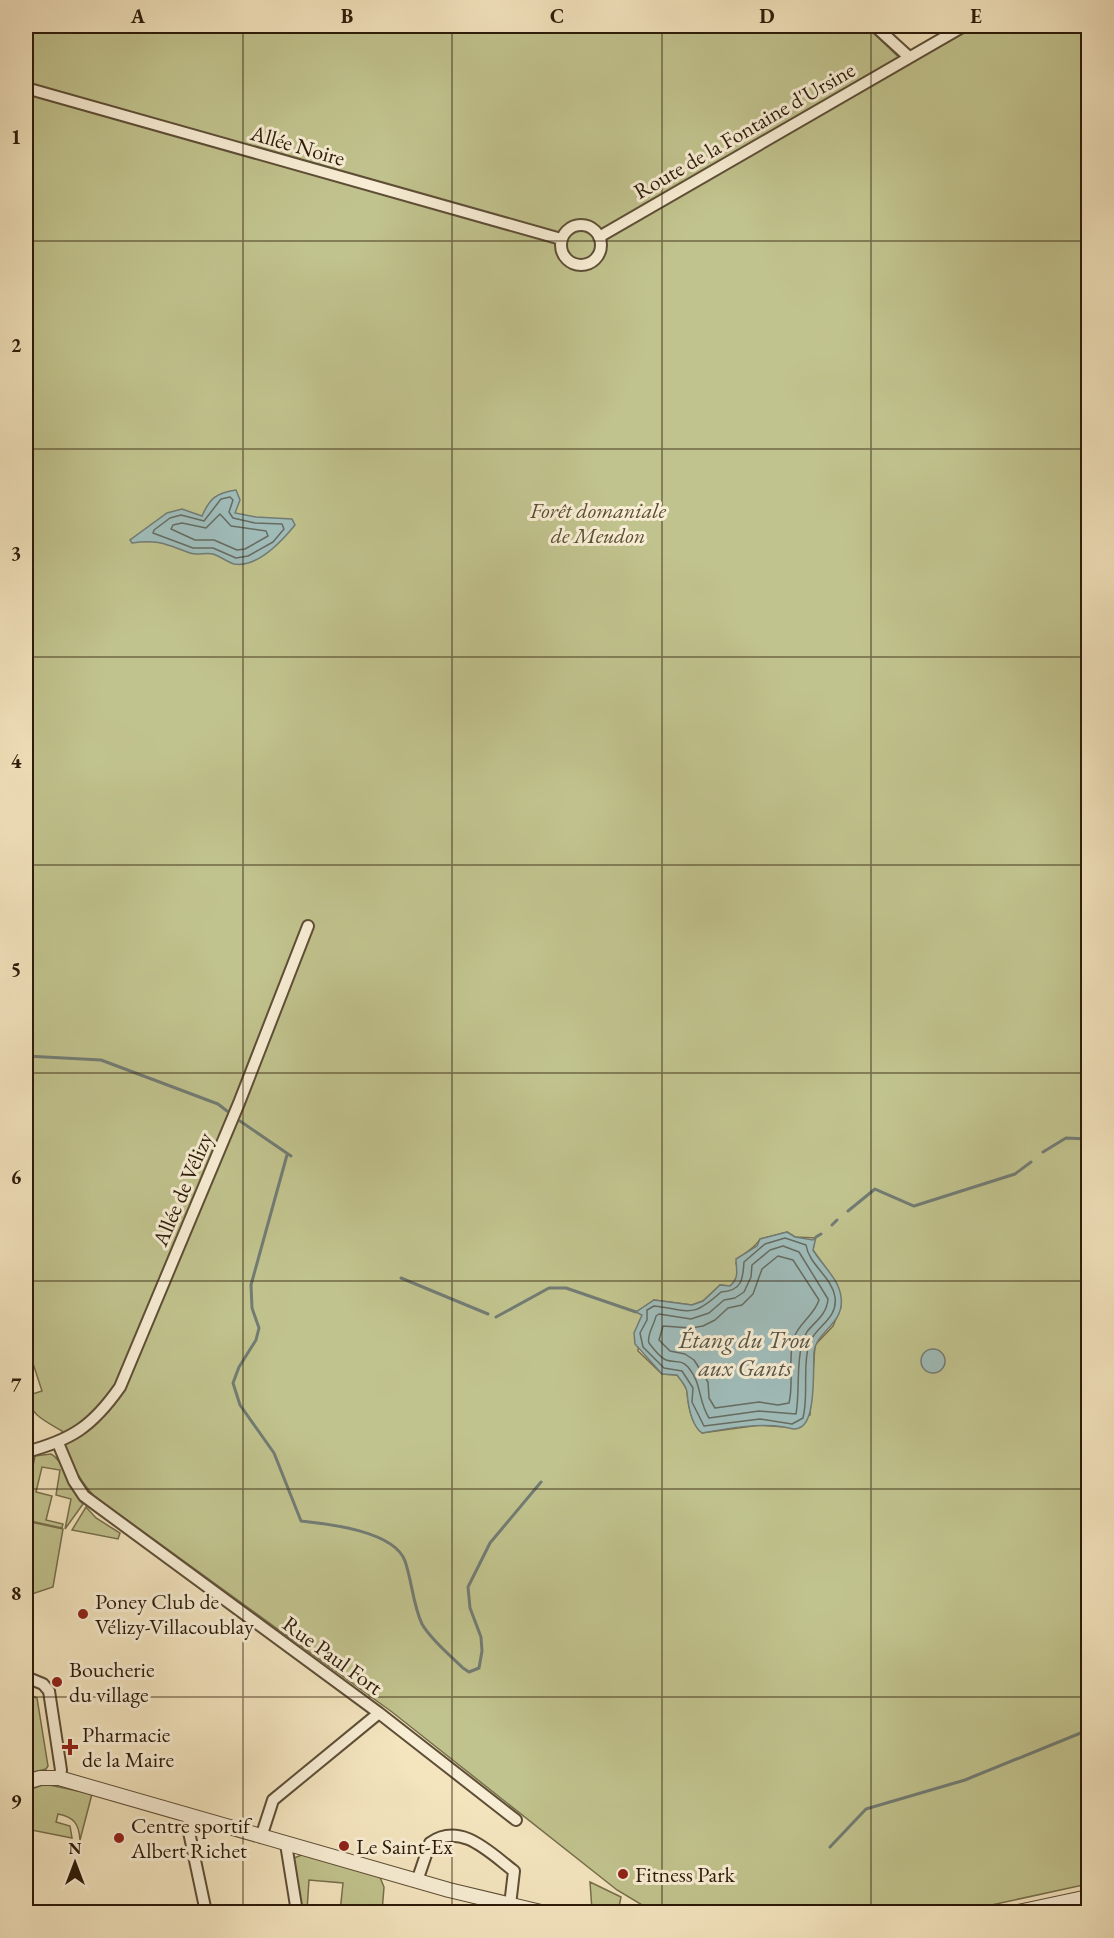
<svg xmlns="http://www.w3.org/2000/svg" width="1114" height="1938" viewBox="0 0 1114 1938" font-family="'EB Garamond',serif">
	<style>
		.green { fill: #c1c38e; stroke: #766f4c; stroke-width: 1.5; fill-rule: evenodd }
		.water { fill: #a0bdbb; stroke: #727c74; stroke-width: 1.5 }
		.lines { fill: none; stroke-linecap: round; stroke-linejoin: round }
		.shore { stroke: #666c62; stroke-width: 1.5 }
		.stream { stroke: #727c74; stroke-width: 3 }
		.minor-casing { stroke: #5e4e36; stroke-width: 14 }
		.tertiary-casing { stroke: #5e4e36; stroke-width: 16 }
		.minor { stroke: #f8eed5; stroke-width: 10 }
		.tertiary { stroke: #f8eed5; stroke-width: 14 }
		.grid { fill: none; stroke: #2c1b09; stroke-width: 1.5; stroke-opacity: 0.55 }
		.poi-dot { fill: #8f2418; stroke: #f8eed5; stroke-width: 2 }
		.labels { text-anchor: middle; stroke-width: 6; stroke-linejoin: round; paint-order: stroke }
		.street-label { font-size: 22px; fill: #2c1b09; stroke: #f8eed5 }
		.park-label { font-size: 22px; font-style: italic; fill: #594d31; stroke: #f8eed5 }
		.poi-label { font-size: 22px; fill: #2c1b09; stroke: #f8eed5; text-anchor: start }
		.water-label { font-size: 24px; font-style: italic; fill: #555447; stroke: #f8eed5 }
		.neatline { fill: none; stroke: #2c1b09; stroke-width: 2 }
		.grid-label { font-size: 20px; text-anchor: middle; font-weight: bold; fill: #2c1b09 }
	</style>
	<rect width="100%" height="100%" fill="#f4e5bf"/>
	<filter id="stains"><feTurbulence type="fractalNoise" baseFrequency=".00333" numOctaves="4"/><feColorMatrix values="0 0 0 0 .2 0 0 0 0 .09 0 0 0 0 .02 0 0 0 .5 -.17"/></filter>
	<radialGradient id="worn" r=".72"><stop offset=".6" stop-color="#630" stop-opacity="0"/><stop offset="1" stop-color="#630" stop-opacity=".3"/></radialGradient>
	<path class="green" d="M26,26H866L906,64L975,26H1088V1884L959,1912L652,1911L617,1890L392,1712L94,1496C77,1477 66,1456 62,1431C47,1422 30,1415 26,1396L42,1391L26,1342ZM787,1232L795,1237L815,1238L813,1250L837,1284L841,1307L833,1326L815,1345L810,1415L785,1427L760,1425L702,1433C691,1424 688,1404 687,1392C687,1387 680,1379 677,1375L662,1374L638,1351L642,1315L637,1312L654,1300L692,1305L703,1301L720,1285L730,1286C738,1280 739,1271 736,1263C742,1253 755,1249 760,1239Z
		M51,1454C65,1461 70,1492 83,1504L65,1529L71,1499L56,1495L60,1470L42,1467L36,1492L52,1496L46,1520L63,1524L62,1528L26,1520V1491H28L35,1456Z
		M86,1507L96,1518L120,1533L118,1539L72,1530Z
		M26,1521L63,1529L53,1587L26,1596V1567L28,1566L30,1556L26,1546Z
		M26,1693L37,1698L48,1766L46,1769L26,1774Z
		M45,1784L92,1794L80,1840C79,1824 74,1817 58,1814L56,1822L70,1826L72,1838L26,1829V1791Z
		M304,1854L379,1875L384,1887L382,1912H340L343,1883L309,1880L307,1910L318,1912H302L294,1858Z
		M590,1882L621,1897L618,1912L592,1910Z"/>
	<path class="water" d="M236,490L240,500L235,513L256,517L292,519L295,525C282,541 258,568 234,564C227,562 220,556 213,554C206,552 197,556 190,553C167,545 159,539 132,543L130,540L167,513L182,509L202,516C210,498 216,493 236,490Z
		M787,1232L795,1237L813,1240L816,1237L813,1250C822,1265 839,1279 841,1297C845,1324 816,1331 814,1352C813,1369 816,1419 801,1427C794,1431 791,1428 784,1427C758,1423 728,1428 702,1433C691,1425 688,1404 687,1392C687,1387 680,1379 677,1375L662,1374L635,1344L634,1333L642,1315L636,1312L654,1300L692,1305L703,1301L720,1285L730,1286C740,1277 736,1270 736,1259L757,1246L760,1239Z
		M921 1361a12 12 0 1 1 24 0a12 12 0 1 1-24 0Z"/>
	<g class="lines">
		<path class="shore" d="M230,497L233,500L229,512L233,518L255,523L282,524L284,529L273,542L248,556L236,558L213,548H193L153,533L154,530L170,518L181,515L204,521L221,499Z
			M220,514L231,526L266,531L268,536L245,549L237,550L214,540H195L171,529L173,525L182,523L206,528Z
			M785,1238L806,1245C809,1265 832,1277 835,1297C838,1320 815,1326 809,1344C802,1367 809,1394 803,1418L792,1424L760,1419L704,1426L692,1402L693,1388L682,1371L664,1368L643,1347L640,1333L647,1320V1310L654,1306C691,1310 691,1319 721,1292C742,1291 743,1279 744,1262L765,1244Z
			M783,1246L799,1252L828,1299C826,1321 806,1324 802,1343C796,1366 800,1391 796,1414L759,1411L709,1418C698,1401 702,1383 688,1367C681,1359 674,1363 666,1360C661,1358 652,1347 649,1343C646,1336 655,1323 656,1316L659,1314L691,1319L709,1313L724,1300L735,1298L744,1292L751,1277L752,1265L770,1250Z
			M778,1256L793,1260L819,1300C814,1316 798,1323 793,1340C788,1360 794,1383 789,1403L778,1405L759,1402L715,1408L709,1398L708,1382L694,1360L685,1354L670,1351L659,1340L663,1326L691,1328L703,1326L715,1320L728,1308L742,1305L753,1294L762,1269Z"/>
		<path class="stream" d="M26,1056L101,1060L218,1104L227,1111
			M240,1121L291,1156
			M1043,1152L1066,1138L1088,1139
			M287,1155L251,1285L252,1308L259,1328L256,1340L239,1367L233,1383L240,1405L274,1453L301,1521C329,1524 394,1531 405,1561C412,1581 413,1605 422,1624C431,1640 450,1655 463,1668L469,1672L479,1668L482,1651L481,1637L470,1608L468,1587L490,1543L541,1482
			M848,1211L875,1189L914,1206L1015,1174L1031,1162
			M832,1225L837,1220
			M816,1237L821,1234
			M401,1278L488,1314
			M496,1317L549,1288H566L636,1312
			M830,1847L866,1809L965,1780L1088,1730"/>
		<g class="minor-casing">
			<path id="minor" d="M875,26L909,57
				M26,88L561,239
				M561 245a20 20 0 1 1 40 0a20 20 0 1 1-40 0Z
				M599,237L964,26
				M58,1443L74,1481L84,1496L379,1713L516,1820
				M26,1452C71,1440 92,1427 120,1387L239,1103L308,926
				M26,1677L43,1684L49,1691L61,1770L59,1778
				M192,1818L189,1832L206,1912
				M261,1837L273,1800L379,1713
				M286,1844L297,1912
				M417,1881L430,1843C461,1821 490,1853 514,1871L510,1905"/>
		</g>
		<g class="tertiary-casing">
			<path id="tertiary" d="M26,1782L40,1778H59L449,1890L541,1912
				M1018,1912L1088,1897"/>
		</g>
		<use href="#minor" class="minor"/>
		<use href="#tertiary" class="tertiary"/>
	</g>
	<path class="grid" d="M243,26V1912M452,26V1912M662,26V1912M871,26V1912M26,241H1088M26,449H1088M26,657H1088M26,865H1088M26,1073H1088M26,1281H1088M26,1489H1088M26,1697H1088"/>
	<g class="poi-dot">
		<circle cx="83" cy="1614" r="6"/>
		<circle cx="57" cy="1682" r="6"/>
		<path d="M67 1738h6v6h6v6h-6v6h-6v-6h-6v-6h6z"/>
		<circle cx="119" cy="1838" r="6"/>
		<circle cx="344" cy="1846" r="6"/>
		<circle cx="623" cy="1874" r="6"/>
	</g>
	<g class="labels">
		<g class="street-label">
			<text transform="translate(744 130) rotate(-30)" y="8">Route de la Fontaine d'Ursine</text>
			<text transform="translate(298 145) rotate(16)" y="8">Allée Noire</text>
			<text transform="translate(182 1189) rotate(-67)" y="8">Allée de Vélizy</text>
			<text transform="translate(333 1655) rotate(36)" y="8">Rue Paul Fort</text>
		</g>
		<g class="park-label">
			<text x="598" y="518">Forêt domaniale<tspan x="598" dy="25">de Meudon</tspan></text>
		</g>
		<g class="poi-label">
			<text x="95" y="1609">Poney Club de<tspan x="95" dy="25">Vélizy-Villacoublay</tspan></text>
			<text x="69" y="1677">Boucherie<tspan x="69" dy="25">du village</tspan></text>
			<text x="82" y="1742">Pharmacie<tspan x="82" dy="25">de la Maire</tspan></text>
			<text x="131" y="1833">Centre sportif<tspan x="131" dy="25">Albert Richet</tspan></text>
			<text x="356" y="1854">Le Saint-Ex</text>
			<text x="635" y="1882">Fitness Park</text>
		</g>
		<g class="water-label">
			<text x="745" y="1348">Étang du Trou<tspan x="745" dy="28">aux Gants</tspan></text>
		</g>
	</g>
	<rect width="1114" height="1938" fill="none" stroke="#f4e5bf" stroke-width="66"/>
	<g transform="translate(75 1863)" stroke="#f8eed5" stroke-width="4.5" paint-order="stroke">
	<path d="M0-4.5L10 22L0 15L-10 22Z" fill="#2c1b09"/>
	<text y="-9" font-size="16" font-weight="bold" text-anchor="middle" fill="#2c1b09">N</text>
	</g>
	<rect x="33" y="33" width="1048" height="1872" class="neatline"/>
	<g class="grid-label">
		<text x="138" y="23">A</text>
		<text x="347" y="23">B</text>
		<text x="557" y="23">C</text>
		<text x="767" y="23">D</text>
		<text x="976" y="23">E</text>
		<text x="16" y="144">1</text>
		<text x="16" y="352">2</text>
		<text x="16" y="560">3</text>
		<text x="16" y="768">4</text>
		<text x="16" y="976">5</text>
		<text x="16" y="1184">6</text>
		<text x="16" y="1392">7</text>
		<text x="16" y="1600">8</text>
		<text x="16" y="1808">9</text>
	</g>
	<rect width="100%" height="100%" filter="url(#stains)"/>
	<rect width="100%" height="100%" fill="url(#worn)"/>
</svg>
